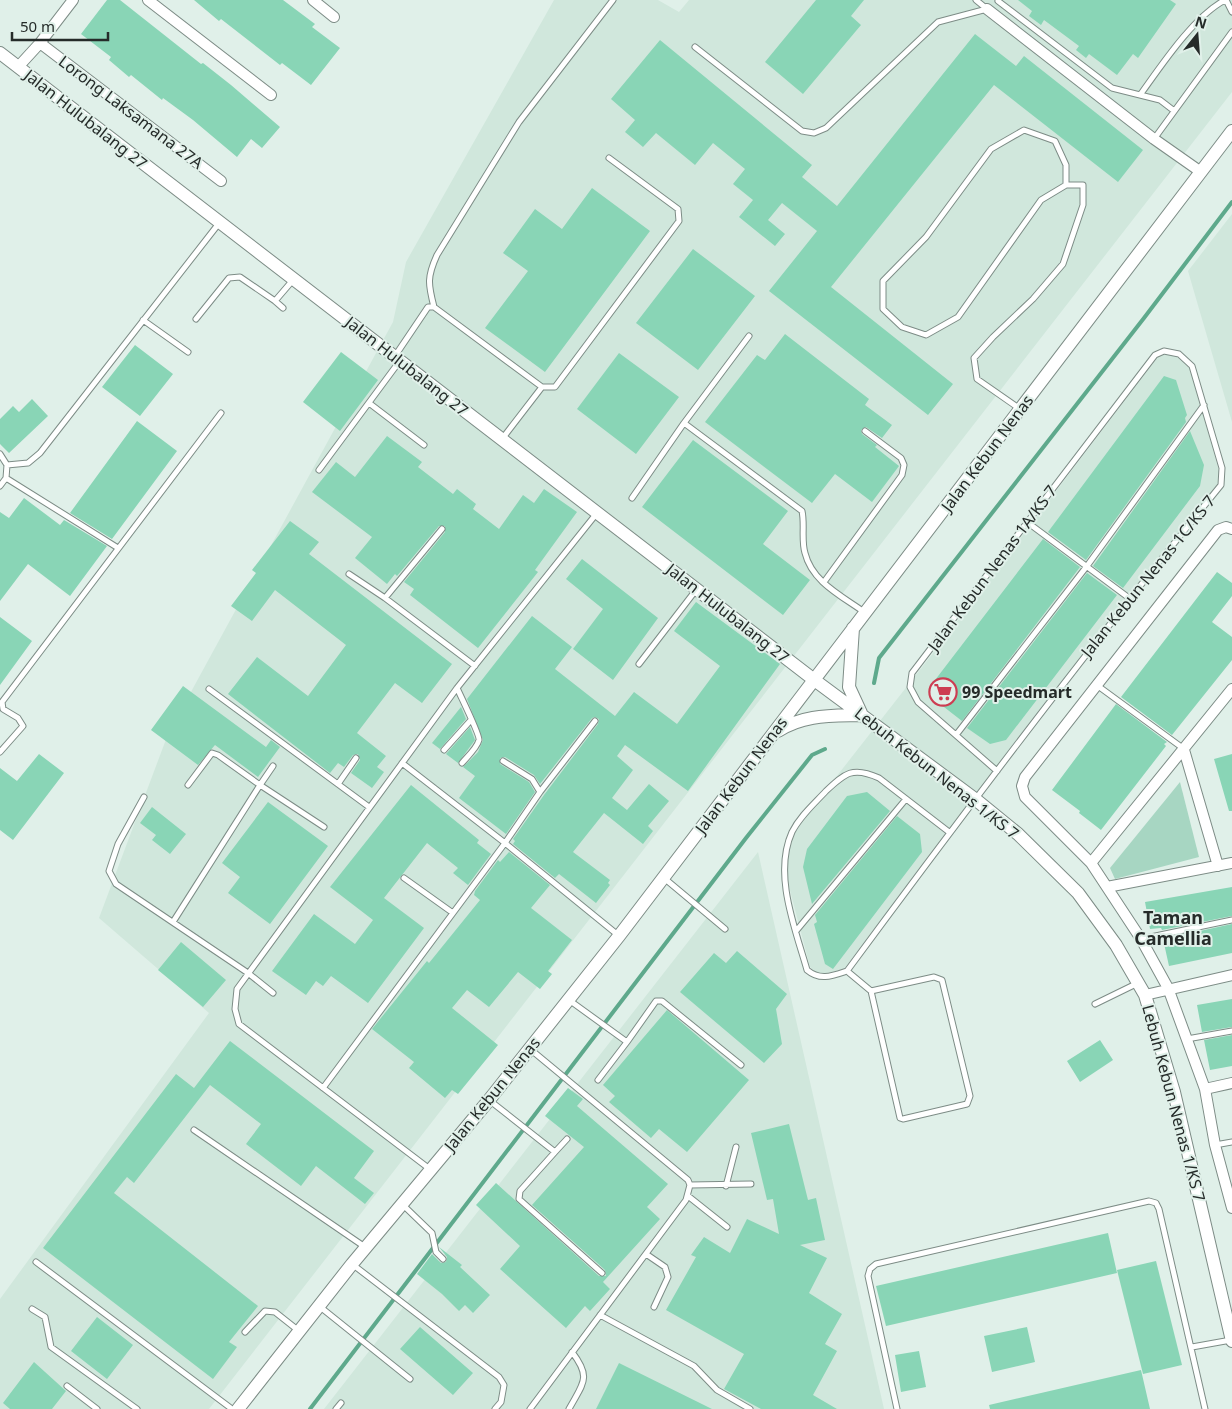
<svg xmlns="http://www.w3.org/2000/svg" width="1232" height="1409" viewBox="0 0 1232 1409" font-family="'Noto Sans',sans-serif">
	<style>
		.built { fill: #d0e7dc }
		.green { fill: #a7d6c2 }
		.lines { fill: none; stroke-linecap: round; stroke-linejoin: round }
		.stream { stroke: #5ea98c; stroke-width: 4 }
		.building { fill: #89d5b6 }
		.service-casing { stroke: #7d8c86; stroke-width: 7 }
		.minor-casing { stroke: #7d8c86; stroke-width: 12 }
		.tertiary-casing { stroke: #7d8c86; stroke-width: 14 }
		.service { stroke: #fff; stroke-width: 5 }
		.minor { stroke: #fff; stroke-width: 10 }
		.tertiary { stroke: #fff; stroke-width: 12 }
		.labels { text-anchor: middle; stroke-width: 4; stroke-linejoin: round; paint-order: stroke }
		.street-label { font-size: 16px; fill: #252b29; stroke: #e0f0e9 }
		.poi-label { font-size: 16px; font-weight: bold; fill: #252b29; stroke: #e0f0e9; text-anchor: start }
		.neighbourhood-label { font-size: 18px; font-weight: bold; fill: #252b29; stroke: #e0f0e9 }
	</style>
	<rect width="100%" height="100%" fill="#e0f0e9"/>
	<path class="built" d="M554,0H658L679,12L689,0H1232V92L209,1409H0V1299L209,1013L99,918L168,734L393,322L406,262Z
		M1232,214V422L1188,271Z
		M1165,354L1177,357L1190,369L1219,471V482L977,792L844,969L824,975L816,973L810,967L786,875L788,853L795,833L804,818L930,657L1158,357Z
		M758,852L884,1409H324Z"/>
	<path class="green" d="M1180,782L1199,857L1115,879L1110,868Z"/>
	<g class="lines">
		<path class="stream" d="M874,683L879,658L1144,318L1232,202
			M310,1409L746,838L812,755L825,749"/>
	</g>
	<path class="building" d="M107,0H120L201,64L203,63L231,85L280,127L262,148L251,139L237,157L193,120L163,98L162,100L131,75L129,77L109,60L111,57L81,34Z
		M194,0H283L315,24L312,27L340,48L311,85L282,63L280,65L221,19L219,21Z
		M816,0H864L851,16L861,25L803,94L765,62Z
		M1018,0H1170L1176,4L1138,58L1133,54L1117,75L1089,54L1086,58L1076,50L1079,46L1044,20L1041,25L1029,16L1032,11Z
		M975,34L1016,66L1024,56L1143,150L1118,182L994,85L831,287L953,384L928,415L769,291L817,231L782,203L768,220L785,234L775,246L739,217L753,200L733,184L745,169L713,143L695,165L656,133L643,147L625,132L635,120L611,99L660,40L812,165L802,177L837,206Z
		M592,188L650,231L545,372L485,328L528,271L503,253L535,209L562,229Z
		M693,249L755,296L698,370L636,323Z
		M785,334L869,399L865,405L892,425L882,438L866,427L861,430L862,434L877,445L875,447L899,466L872,502L835,474L812,503L705,422L757,355L765,360Z
		M135,345L173,374L140,416L102,387Z
		M341,352L378,380L340,431L303,402Z
		M619,353L679,397L636,454L577,409Z
		M1164,376L1176,380L1187,415L1185,418L1186,422L1086,560L1048,532Z
		M32,399L48,416L9,453L0,444V419L13,406L19,412Z
		M137,421L177,451L112,539L70,513Z
		M1190,431L1204,465L1200,486L1123,588L1093,566Z
		M387,436L422,462L418,467L453,494L457,489L476,504L473,509L499,529L523,495L534,503L544,489L577,512L535,570L538,572L478,648L410,595L414,589L404,582L445,532V526H439L397,576L395,574L387,584L355,558L372,537L312,492L336,462L355,477Z
		M693,440L788,511L763,544L810,580L783,615L642,507Z
		M24,498L60,525L64,520L107,546L70,596L28,564L0,601V512L9,518Z
		M290,521L319,542L309,554L452,664L422,703L395,683L357,733L386,756L377,767L384,772L372,788L351,773L360,760L358,754L353,755L344,767L338,763L330,773L228,694L257,657L308,696L346,645L275,590L252,621L231,606L256,573L252,570Z
		M1043,539L1080,567L962,721L935,700L932,684Z
		M582,559L658,618L613,680L573,649L603,609L566,579Z
		M1217,572L1232,583V596L1212,622L1232,637V660L1172,735L1121,697Z
		M1087,573L1117,595L1006,740L990,744L967,728Z
		M696,602L780,664L688,791L625,745L617,756L633,770L612,798L627,810L649,784L669,801L648,826L653,831L643,844L604,813L573,852L610,880L608,883L610,885L596,903L559,874L555,878L513,844L515,841L513,839L544,795L598,724L599,719L595,717L592,718L540,784L534,775L505,757L500,758V764L529,782L535,792L506,834L459,798L475,776L463,767L478,752L483,740L467,699L532,616L572,647L555,669L615,716L634,692L677,724L720,666L674,631Z
		M0,617L32,641L0,685Z
		M183,686L266,747L271,740L280,747L258,777L215,745L198,765L151,730Z
		M1116,704L1167,742L1164,744L1166,746L1101,830L1079,813L1080,811L1052,790Z
		M461,707L466,719L440,749L432,743Z
		M470,727L475,740L458,763L446,754Z
		M39,754L64,773L13,840L0,830V768L17,781Z
		M1232,754V811H1229L1214,759Z
		M411,785L479,840L477,843L491,854L468,885L453,873L458,868L427,843L384,898L424,928L368,1003L331,976L323,986L316,981L306,995L272,971L314,914L355,944L373,920L330,887Z
		M867,792L890,811L812,904L803,867L807,849L847,796Z
		M268,802L328,846L270,924L228,893L240,877L222,863Z
		M152,807L186,834L170,854L152,840L156,835L140,823Z
		M897,816L920,834L922,852L833,969L825,964L814,924L817,922L815,915Z
		M509,852L550,885L531,908L572,940L548,971L552,974L540,989L518,972L489,1007L467,990L452,1008L498,1045L458,1094L452,1090L445,1098L409,1068L414,1062L372,1029L427,961L429,963L480,900L474,895L475,891L498,860L500,862Z
		M1232,887V916L1162,930L1161,928L1150,929L1145,902Z
		M1232,924V953L1169,966L1163,939Z
		M181,942L226,980L203,1007L158,970Z
		M737,951L787,994L776,1009L782,1044L764,1063L680,992L714,953L726,963Z
		M1232,999V1027L1202,1032L1197,1005Z
		M667,1010L749,1080L687,1152L659,1129L651,1138L609,1102L615,1096L603,1085Z
		M1232,1035V1066L1210,1070L1204,1040Z
		M1100,1040L1113,1060L1080,1082L1067,1061Z
		M230,1041L374,1151L354,1178L374,1193L365,1204L316,1166L301,1186L246,1144L261,1124L210,1085L134,1183L127,1177L114,1193L258,1306L229,1342L237,1347L213,1379L43,1248L176,1074L194,1088Z
		M568,1088L583,1099L577,1106L668,1184L647,1207L660,1219L603,1282L610,1289L590,1311L585,1306L566,1328L500,1269L520,1246L476,1205L496,1183L599,1276H606L605,1270L532,1205L584,1147L545,1116Z
		M789,1124L808,1200L816,1198L825,1240L800,1245L827,1258L809,1293L842,1314L825,1344L837,1351L813,1395L837,1409H761L724,1389L744,1354L666,1310L696,1257L691,1255L704,1237L730,1253L747,1219L779,1234L773,1199L767,1200L751,1133Z
		M1108,1233L1117,1273L886,1326L876,1286Z
		M439,1247L462,1265L460,1267L490,1295L473,1313L465,1305L459,1311L442,1294L417,1274L432,1254L441,1263L446,1262L447,1257Z
		M1156,1261L1182,1365L1143,1374L1117,1270Z
		M97,1317L133,1345L107,1379L71,1351Z
		M420,1327L473,1373L453,1395L400,1349Z
		M1027,1327L1035,1362L992,1372L984,1336Z
		M919,1351L926,1387L901,1392L895,1355Z
		M34,1362L66,1391L52,1409H10L3,1403Z
		M619,1363L712,1409H596Z
		M1141,1370L1150,1409H990L989,1405Z"/>
	<g class="lines">
		<g class="service-casing">
			<path id="service" d="M976,0L987,9
				M1226,0L1232,12
				M998,1L1112,88L1160,100L1173,110
				M695,47L802,131L814,133L826,128L938,22L987,9
				M1140,95C1161,66 1193,17 1225,0
				M1154,139L1232,32
				M275,301L283,308
				M434,307C428,284 427,277 437,255L519,122L613,0
				M196,319L229,278L240,277L275,301L293,280
				M143,320L188,352
				M395,356L428,307H434L542,387H555L679,221L678,209L609,158
				M369,403L424,445
				M1020,409L977,379L974,358L993,337L1033,299L1063,264L1083,205V185H1066L1041,200L958,317L926,335L902,327L883,309V281L926,237L991,149L1024,130L1055,141L1066,165V185
				M684,423L802,511C805,524 801,540 805,553C812,582 842,596 864,612
				M502,439L542,387
				M0,454L7,465L6,478L118,548
				M7,465L28,463L40,453L220,222
				M319,470L399,362
				M0,486L6,478
				M632,498L684,423L749,336
				M1027,522L1129,598
				M349,574L385,598L475,666
				M824,582L902,475L904,465L901,458L865,431
				M385,598L442,529
				M639,664L696,590
				M1098,686L1184,749
				M457,688C461,697 480,735 479,740C477,748 467,757 462,763
				M209,689L369,807
				M595,721L540,792L505,843L618,935
				M956,735L1087,566L1204,405
				M444,750L471,720
				M0,752L23,726L18,718L3,709L2,702L221,413
				M503,761L532,779L540,792
				M338,784L356,758
				M188,785L212,753L218,755L260,785L273,766
				M144,797L118,844L109,871L116,884L248,973L273,993
				M949,832L879,778C853,766 845,773 826,791C814,804 800,816 792,832C773,874 795,928 807,970C820,981 832,976 847,971C968,807 1092,644 1221,485L1222,468L1192,366L1179,354L1164,351L1155,355L912,673L910,687L918,702L997,771
				M404,878L453,913
				M664,878L725,929
				M173,922L260,785L324,827
				M796,931L906,799
				M1141,939L1232,920
				M847,971L871,991L900,1118L903,1119L967,1104L970,1096L942,980L934,977L871,991
				M569,1000L627,1042L656,1001H662L741,1065
				M1095,1004L1138,983
				M1187,1039L1232,1031
				M530,1049L688,1180L690,1185L686,1200L530,1409
				M598,1080L627,1042
				M323,1088L505,843L402,763
				M489,1100L555,1152L567,1139
				M194,1130L365,1247
				M1215,1145L1232,1142
				M555,1152L520,1191L519,1199L602,1273
				M431,1170L239,1024L235,1009L237,989L457,688L597,513
				M690,1185L751,1184
				M726,1186L736,1147
				M688,1196L727,1227
				M403,1205L432,1233L436,1252L443,1259
				M646,1254L665,1267L668,1277L654,1307
				M36,1262L232,1409
				M352,1264L499,1377L504,1385L501,1402L495,1409
				M319,1306L410,1379
				M32,1309L45,1317L51,1347L137,1409
				M600,1315L694,1366L717,1390L750,1409
				M245,1332L265,1311L275,1312L299,1331
				M1192,1347L1231,1340
				M67,1386L97,1409
				M336,1409L341,1403
				M569,1409C583,1383 592,1378 572,1352
				M897,1409L868,1276L870,1269L876,1264L1149,1201L1156,1203L1159,1209L1205,1409"/>
		</g>
		<g class="minor-casing">
			<path id="minor" d="M148,0L271,95
				M313,0L334,17
				M987,9L1154,139L1201,172
				M40,43L221,181
				M18,67L40,43L73,0
				M1232,529L1226,527L1218,530L1025,777L1022,786L1025,797L1091,863L1141,939L1168,988L1205,1089L1215,1145L1232,1208
				M1184,750L1218,866
				M1091,863L1232,689
				M1107,887L1232,863
				M1145,995L1232,975
				M1205,1089L1232,1083"/>
		</g>
		<g class="tertiary-casing">
			<path id="tertiary" d="M0,53L813,679L975,799L1018,834L1078,893L1116,945L1145,995L1174,1092L1232,1341
				M853,628L849,687L861,713
				M778,731C804,714 832,716 862,715
				M238,1409L352,1264L489,1100L619,936L1232,131"/>
		</g>
		<use href="#service" class="service"/>
		<use href="#minor" class="minor"/>
		<use href="#tertiary" class="tertiary"/>
	</g>
	<defs>
		<g id="supermarket-ring" transform="scale(1.4375)"><circle r="9.5" fill="#e0f0e9" stroke="#cd3d52" stroke-width="1.5"/><path d="M-6-5.5h2.5l.6 2H6L4.5 2H-2.5L-4.4-4H-6ZM-1.5 3.2a1.3 1.3 0 1 0 .1 0ZM3 3.2a1.3 1.3 0 1 0 .1 0Z" fill="#cd3d52"/></g>
	</defs>
	<g fill-rule="evenodd">
		<use href="#supermarket-ring" x="943" y="692"/>
	</g>
	<g class="labels">
		<g class="street-label">
			<text transform="translate(131 112) rotate(37)" y="6">Lorong Laksamana 27A</text>
			<text transform="translate(86 119) rotate(38)" y="6">Jalan Hulubalang 27</text>
			<text transform="translate(407 366) rotate(38)" y="6">Jalan Hulubalang 27</text>
			<text transform="translate(987 453) rotate(-53)" y="6">Jalan Kebun Nenas</text>
			<text transform="translate(992 568) rotate(-53)" y="6">Jalan Kebun Nenas 1A/KS 7</text>
			<text transform="translate(1148 576) rotate(-51)" y="6">Jalan Kebun Nenas 1C/KS 7</text>
			<text transform="translate(728 613) rotate(38)" y="6">Jalan Hulubalang 27</text>
			<text transform="translate(937 773) rotate(38)" y="6">Lebuh Kebun Nenas 1/KS 7</text>
			<text transform="translate(741 775) rotate(-53)" y="6">Jalan Kebun Nenas</text>
			<text transform="translate(492 1094) rotate(-51)" y="6">Jalan Kebun Nenas</text>
			<text transform="translate(1174 1103) rotate(75)" y="6">Lebuh Kebun Nenas 1/KS 7</text>
		</g>
		<g class="poi-label">
			<text x="962" y="698">99 Speedmart</text>
		</g>
		<g class="neighbourhood-label">
			<text x="1173" y="924">Taman<tspan x="1173" dy="21">Camellia</tspan></text>
		</g>
	</g>
	<g transform="translate(1197 35) rotate(17)" stroke="#e0f0e9" stroke-width="4" paint-order="stroke">
	<path d="M0-4L9 19L0 12L-9 19Z" fill="#252b29"/>
	<text y="-8" font-size="14" font-weight="bold" text-anchor="middle" fill="#252b29">N</text>
	</g>
	<path d="M12 32v8h96v-8" fill="none" stroke="#252b29" stroke-width="2.5"/>
	<text x="20" y="32" font-size="15" fill="#252b29" stroke="#e0f0e9" stroke-width="4" paint-order="stroke">50 m</text>
</svg>
